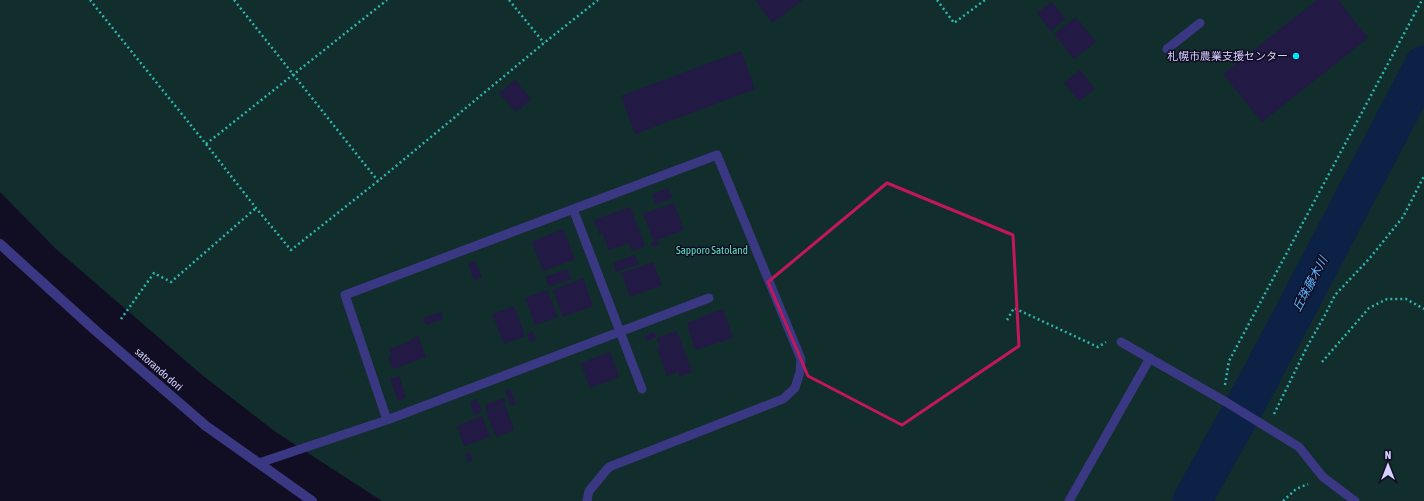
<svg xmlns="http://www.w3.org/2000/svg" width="1424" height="501" viewBox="0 0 1424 501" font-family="'Asap Condensed','Noto Sans JP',sans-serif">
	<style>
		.green { fill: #112d2c }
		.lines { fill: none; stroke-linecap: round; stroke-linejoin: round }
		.river { stroke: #0b2145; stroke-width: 39 }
		.building { fill: #221a45 }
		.path { stroke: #2db6ac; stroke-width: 2.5; stroke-dasharray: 2 3; stroke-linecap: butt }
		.service { stroke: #3a3883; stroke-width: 9 }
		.tertiary { stroke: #3a3883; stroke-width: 10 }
		.marked { fill: none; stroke: #c2185b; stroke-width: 3; stroke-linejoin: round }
		.poi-dot { fill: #00e5fb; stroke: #110e23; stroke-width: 1.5 }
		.labels { text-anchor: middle; stroke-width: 3; stroke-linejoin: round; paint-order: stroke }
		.poi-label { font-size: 11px; fill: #d5d0ff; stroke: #110e23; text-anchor: end }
		.park-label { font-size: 11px; fill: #5be0be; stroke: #110e23 }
		.street-label { font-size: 11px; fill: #d5d0ff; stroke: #110e23 }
		.water-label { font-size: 12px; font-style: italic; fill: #5eb6ff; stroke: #110e23 }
	</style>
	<rect width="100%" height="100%" fill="#110e23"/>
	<path class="green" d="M0,0H1424V501H382L277,433L202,375L56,249L0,192Z"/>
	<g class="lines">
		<path class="river" d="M1192,501L1259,380L1424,65"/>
	</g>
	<path class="building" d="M755,0H803L772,23Z
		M1317,0H1338L1368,38L1262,122L1223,74Z
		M1052,2L1065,19L1051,31L1037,13Z
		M1076,17L1096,42L1074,59L1054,34Z
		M741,51L755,89L635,134L621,96Z
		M1080,70L1095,89L1079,101L1064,83Z
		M515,80L531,99L516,112L499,93Z
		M668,188L672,198L655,204L652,194Z
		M674,203L684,230L657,240L659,245L653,247L651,243L654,242L643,214Z
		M630,207L645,246L632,251L629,243L609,250L602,232L599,234L594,220Z
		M563,229L575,259L543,271L532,242Z
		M635,255L639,264L616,272L613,263Z
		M475,261L482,278L474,280L468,264Z
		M653,262L662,285L630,297L622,273Z
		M567,269L571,279L549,287L545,277Z
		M583,278L593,306L563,317L553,290Z
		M547,290L558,317L535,325L525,298Z
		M514,306L525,336L504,344L492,314Z
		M723,309L733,338L695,350L687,323L699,319L698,318Z
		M441,312L443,319L426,325L423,318Z
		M533,331L536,340L530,342L527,334Z
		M677,331L692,372L680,377L678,371L667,376L657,349L660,348L657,338Z
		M654,332L656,337L646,341L644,336Z
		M418,336L426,357L393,369L388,357L392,355L389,349L411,341V339Z
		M610,352L619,377L590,388L581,363Z
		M399,376L406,398L398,401L390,379Z
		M510,389L516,404L511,406L505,390Z
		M504,398L506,403L487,411L485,405Z
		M477,399L482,412L474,415L470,402Z
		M505,405L514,430L496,437L486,412Z
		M482,416L490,437L464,446L457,426Z
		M470,453L473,460L468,462L465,454Z"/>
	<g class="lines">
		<path class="path" d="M90,0L206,144L256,208L291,250L378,181L544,43L598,0
			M234,0L378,181
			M509,0L544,43
			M937,0L954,23L985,0
			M206,144L387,0
			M121,319L154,273L171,282L256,208
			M1007,320L1014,308L1098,347L1106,342
			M1322,362L1369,308L1387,299H1406L1424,309
			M1225,385L1229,361L1422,0
			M1274,414L1308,345L1325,315L1335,295L1369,259L1403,217L1424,176
			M1283,501L1296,489L1308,484"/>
		<path class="service" d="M1167,49L1200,23
			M573,209L642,389
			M1121,342L1226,402L1299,447L1323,477L1355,501
			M387,420L345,295L717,155L801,359L800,372L795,388L783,399L609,467L589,491L587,501
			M259,463L387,420L709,298
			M1069,501L1150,358"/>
		<path class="tertiary" d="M0,244L96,331L206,426L312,501"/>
	</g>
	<path class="marked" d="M887,183L1013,235L1019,346L902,425L808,376L768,282Z"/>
	<circle class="poi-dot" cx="1296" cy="56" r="4"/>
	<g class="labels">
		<g class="poi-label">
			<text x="1288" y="60">札幌市農業支援センター</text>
		</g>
		<g class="park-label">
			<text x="712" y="254">Sapporo Satoland</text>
		</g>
		<g class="street-label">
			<text transform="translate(159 369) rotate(41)" y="4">satorando dori</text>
		</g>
		<g class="water-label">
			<text transform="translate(1310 284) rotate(-62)" y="4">丘珠藤木川</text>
		</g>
	</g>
	<g transform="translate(1388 465)" stroke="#110e23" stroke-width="3" paint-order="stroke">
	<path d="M0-3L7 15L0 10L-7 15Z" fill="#d5d0ff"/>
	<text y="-6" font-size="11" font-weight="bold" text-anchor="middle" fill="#d5d0ff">N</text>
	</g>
</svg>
